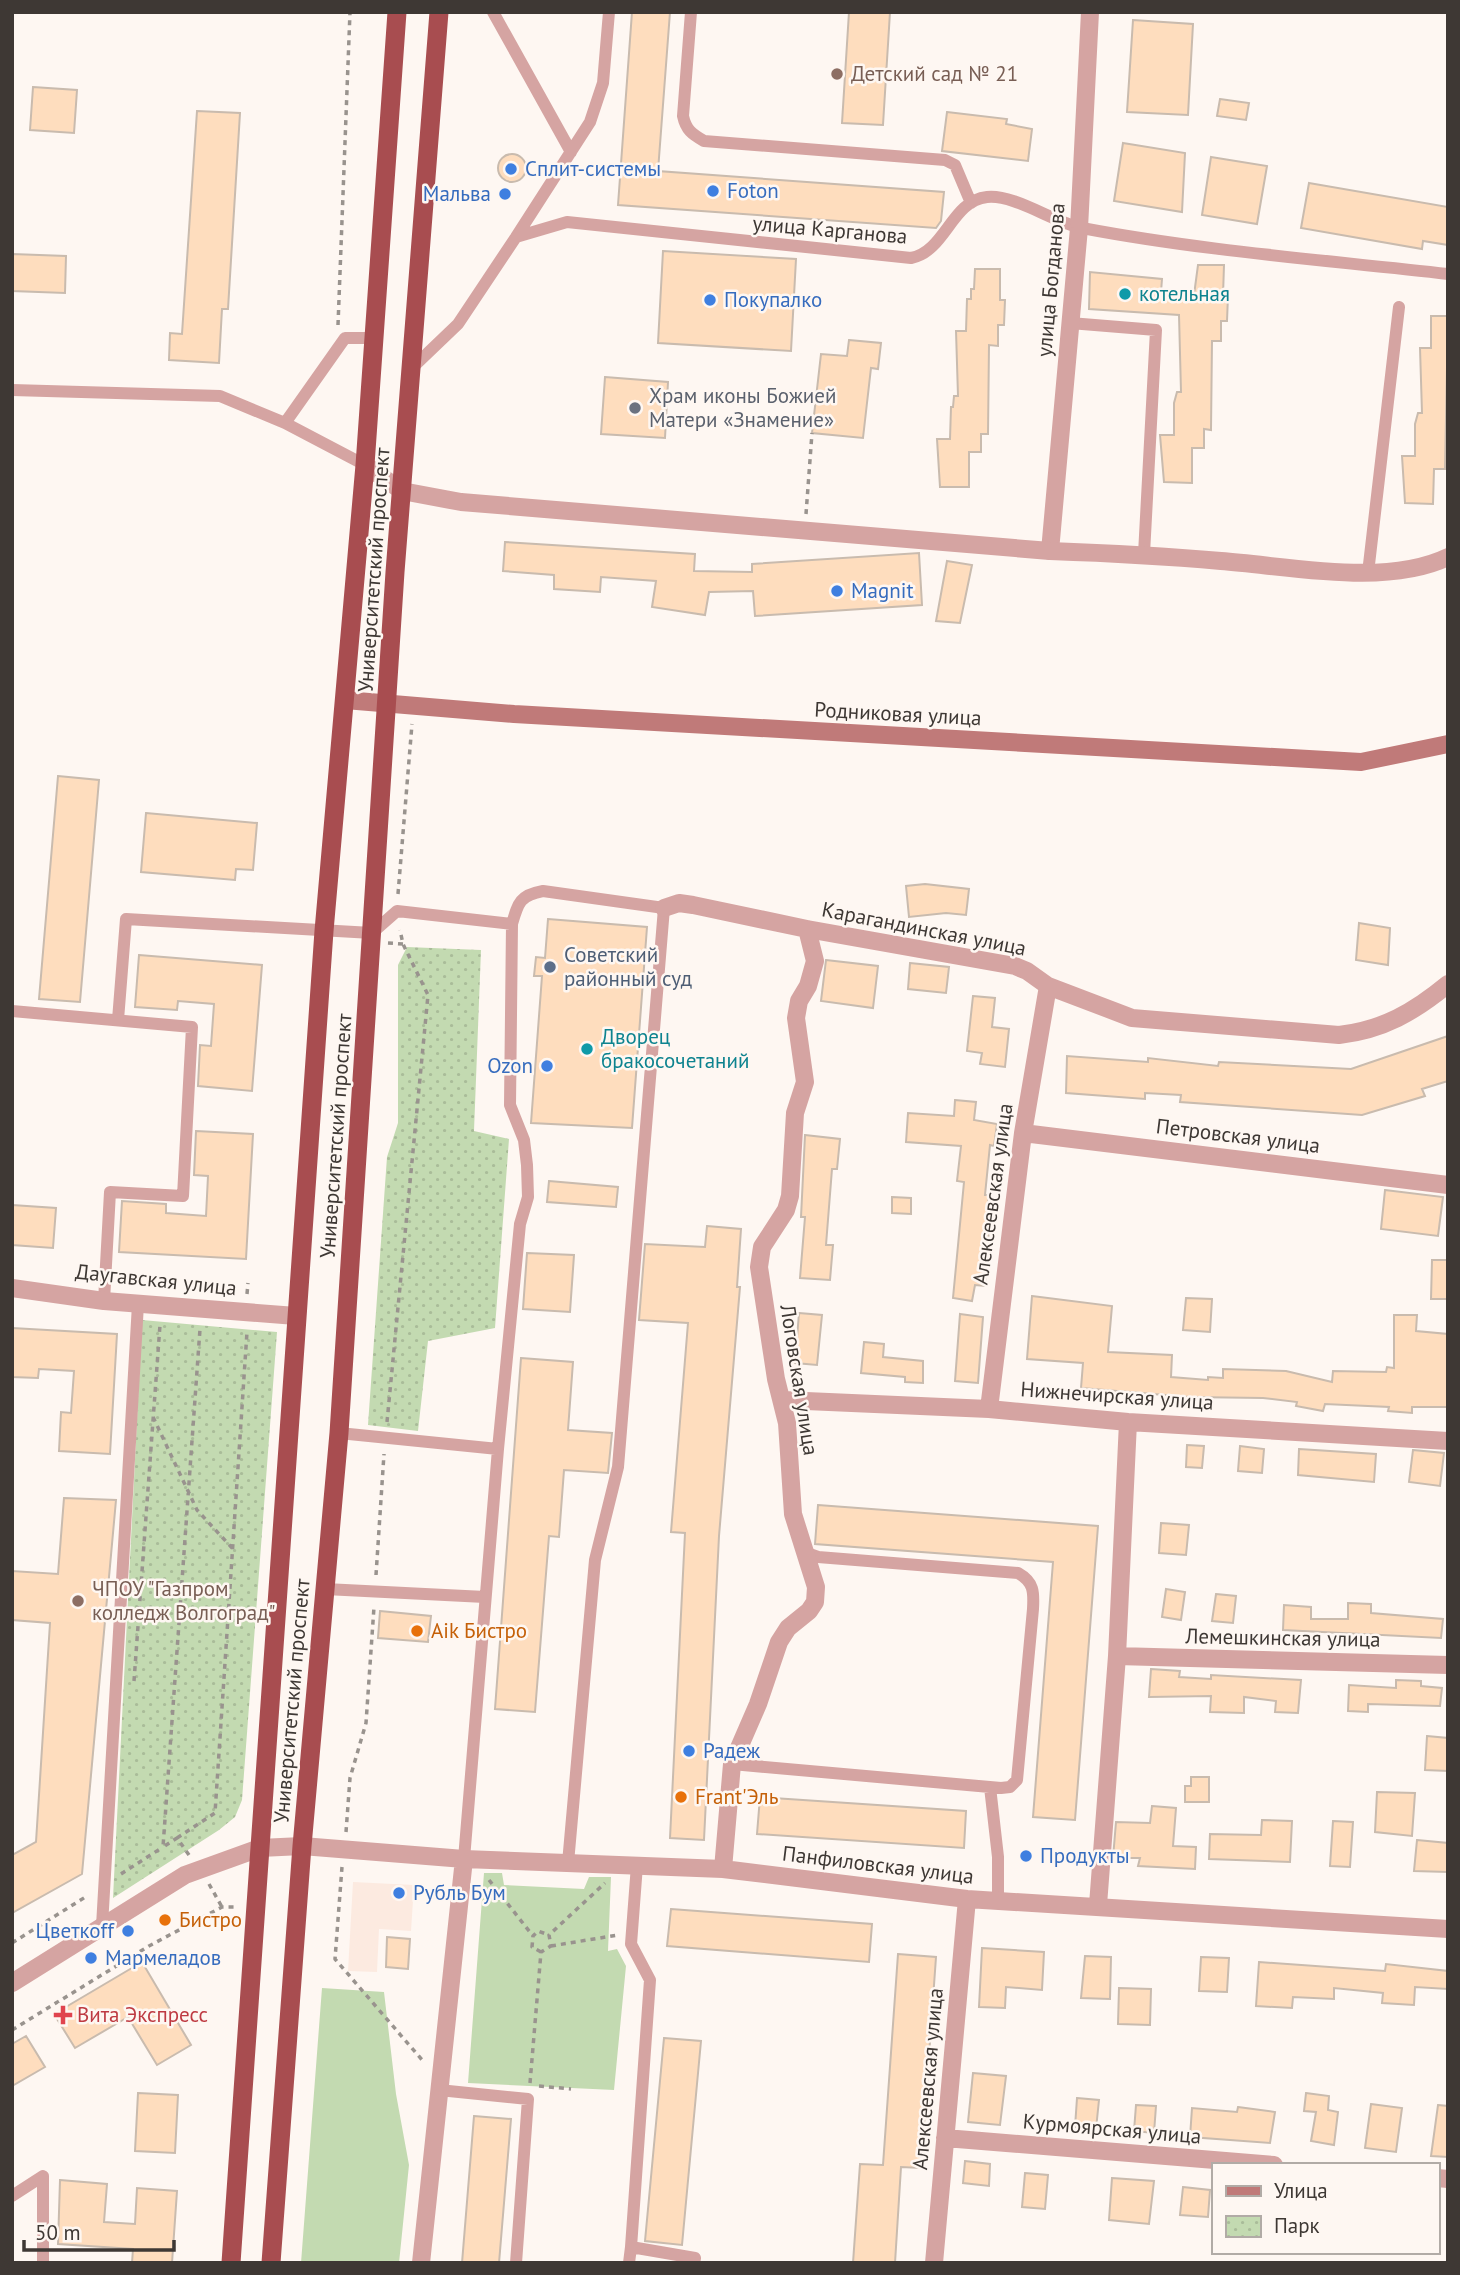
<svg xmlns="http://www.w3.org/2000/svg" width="1460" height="2275" viewBox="0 0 1460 2275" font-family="'PT Sans',sans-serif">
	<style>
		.commercial { fill: #fceae0 }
		.green { fill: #c3dab1 }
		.park { fill: url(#park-dots) }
		.building { fill: #feddbe; stroke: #c9bbae; stroke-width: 2 }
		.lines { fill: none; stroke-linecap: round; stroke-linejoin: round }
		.path { stroke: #99938e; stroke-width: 3.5; stroke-dasharray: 5 5; stroke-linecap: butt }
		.service { stroke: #d5a4a2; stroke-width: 12 }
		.minor { stroke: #d5a4a2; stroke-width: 18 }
		.tertiary { stroke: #d5a4a2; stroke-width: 18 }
		.secondary { stroke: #c07a79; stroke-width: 18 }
		.trunk { stroke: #a84d50; stroke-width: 19 }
		.education-dot { fill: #8d6e63; stroke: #fef7f2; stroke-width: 2.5 }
		.shop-dot { fill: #3f7fe0; stroke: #fef7f2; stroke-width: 2.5 }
		.culture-dot { fill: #0f9aa8; stroke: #fef7f2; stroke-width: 2.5 }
		.worship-dot { fill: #6b7280; stroke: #fef7f2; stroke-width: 2.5 }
		.service-dot { fill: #5c6f8a; stroke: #fef7f2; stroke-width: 2.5 }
		.food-dot { fill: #e8710a; stroke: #fef7f2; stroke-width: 2.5 }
		.health-dot { fill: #e0444e; stroke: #fef7f2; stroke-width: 2.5 }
		.labels { text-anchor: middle; stroke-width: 5; stroke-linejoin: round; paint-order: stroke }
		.education-label { font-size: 21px; fill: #785e54; stroke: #fef7f2; text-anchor: start }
		.shop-label { font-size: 21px; fill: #366cbe; stroke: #fef7f2; text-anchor: start }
		.street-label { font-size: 21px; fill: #3e3834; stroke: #fef7f2 }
		.culture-label { font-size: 21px; fill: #0d838f; stroke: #fef7f2; text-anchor: start }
		.worship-label { font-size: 21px; fill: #5b616d; stroke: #fef7f2; text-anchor: start }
		.service-label { font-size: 21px; fill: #4e5e75; stroke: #fef7f2; text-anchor: start }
		.food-label { font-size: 21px; fill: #c56008; stroke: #fef7f2; text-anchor: start }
		.health-label { font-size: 21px; fill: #be3a42; stroke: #fef7f2; text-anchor: start }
	</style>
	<defs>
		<pattern id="park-dots" width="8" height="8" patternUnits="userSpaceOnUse" patternTransform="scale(1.75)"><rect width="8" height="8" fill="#c3dab1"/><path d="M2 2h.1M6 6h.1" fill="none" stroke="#a9bc99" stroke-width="1.8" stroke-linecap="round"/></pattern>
	</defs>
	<rect width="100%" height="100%" fill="#fef7f2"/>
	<path class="commercial" d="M353,1882L414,1885L411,1931L379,1929L377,1972L348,1971Z"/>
	<path class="green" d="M484,1873H502L504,1885L584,1889L589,1877H611L608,1951L617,1949L626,1966L614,2090L468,2083Z
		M322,1988L384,1992L396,2094L409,2165L399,2263H301Z"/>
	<path class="park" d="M407,947L481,950L474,1131L509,1139L495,1328L428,1341L418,1431L368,1425L387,1157L398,1123V965Z
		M142,1320L277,1332L242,1800L235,1817L219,1830L113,1898Z"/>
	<path class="building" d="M632,12H670L658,171L944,192L941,221L936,228L618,205Z
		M849,12H890L883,125L842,123Z
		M1133,20L1193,24L1188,115L1127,112Z
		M33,87L77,90L74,133L30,130Z
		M1220,99L1249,103L1246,120L1217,116Z
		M197,111L240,113L228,309H222L219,363L169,360L170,333L182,334Z
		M947,112L1007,119L1006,124L1032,129L1028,161L942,151Z
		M1123,143L1185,153L1182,212L1114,201Z
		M498 168a14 14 0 1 1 28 0a14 14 0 1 1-28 0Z
		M1211,157L1267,166L1257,224L1202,215Z
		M1309,183L1448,207V245L1423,241L1422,249L1301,228Z
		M663,251L796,259L791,351L658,343Z
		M12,254L66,256L65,293L12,291Z
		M1198,265H1224L1223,296H1228L1227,321H1221V341H1212L1211,430L1204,429V448H1192V483L1164,482L1160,435H1174V403L1177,392H1181L1179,315L1089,309L1090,272L1162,279L1161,292L1194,295Z
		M975,269H1000V300H1005L1004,325H998V346L989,345L988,434H981V452H969V487H940L937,439H950L951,407H953L954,396H958L956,331H966L967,299H971V289H974Z
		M1431,316H1448L1445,469H1434L1433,504L1405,503L1402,456H1415V424L1418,413H1422L1420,348H1431Z
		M849,340L881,343L878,369L871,368L863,438L812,433L821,354L847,356Z
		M605,377L668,382L665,438L601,434Z
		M505,542L695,554L694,571L752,572V564L919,553L922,605L755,616L753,591L709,592L705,615L652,607L656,581L601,577L600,592L554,589V575L503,571Z
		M947,561L972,565L960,623L936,621Z
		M58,776L99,780L80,1002L39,999Z
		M146,813L257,823L253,870L236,869L235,880L141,872Z
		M925,884L969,889L966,915L946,913L909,917L906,886Z
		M548,919L647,927L632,1128L531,1123L542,976H534L536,957L545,958Z
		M1359,923L1390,928L1388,965L1356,960Z
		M139,955L262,965L252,1091L198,1086L200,1045L211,1046L214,1004L178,1001L177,1010L135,1007Z
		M826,960L878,966L873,1008L821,1001Z
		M910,963L949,967L946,993L908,989Z
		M973,996L995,998L992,1027L1009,1029L1005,1067L980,1064L982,1053L967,1051Z
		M1448,1036V1081L1422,1089L1425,1096L1362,1115L1180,1102L1181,1095L1145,1093V1099L1066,1093L1067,1056L1148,1062V1058L1218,1066L1219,1062L1351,1069Z
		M955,1100L976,1102L974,1120L997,1124L994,1146L990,1145L985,1195H989L987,1212L990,1213L985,1286L975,1285L972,1301L953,1298L964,1182L957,1181L961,1146L906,1142L908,1113L954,1116Z
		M196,1131L253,1134L246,1259L119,1252L122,1201L166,1204V1213L206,1216L208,1176L194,1175Z
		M805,1135L840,1139L837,1169H832L826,1245H833L830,1280L800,1278L805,1217H801Z
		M549,1181L618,1187L616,1207L547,1202Z
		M1385,1190L1443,1197L1438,1236L1381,1229Z
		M892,1197L911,1198V1214L892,1213Z
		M12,1205L56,1208L53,1248L12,1245Z
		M707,1226L741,1229L737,1287H740L719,1536L704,1840L670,1838L685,1533L671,1532L688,1323L639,1320L645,1244L705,1247Z
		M527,1253L574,1255L570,1312L523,1309Z
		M1432,1260H1448V1299H1431Z
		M1032,1296L1112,1306L1108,1352L1172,1355L1171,1377L1208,1380V1377L1223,1378V1369L1286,1371L1332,1382L1333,1371L1386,1372L1387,1367L1394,1368V1315H1417L1416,1331L1448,1334V1407H1412V1413L1388,1411L1389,1407L1325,1404L1323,1411L1296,1406L1297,1402L1263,1398L1189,1397L1081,1388L1083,1363L1027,1359Z
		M1186,1298L1212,1299L1210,1332L1183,1330Z
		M799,1313L822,1315L817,1365L795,1363Z
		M960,1314L983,1317L978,1383L955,1381Z
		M12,1328L117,1334L110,1454L59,1451L61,1412L71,1413L74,1371L39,1369L38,1378L12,1377Z
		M864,1342L884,1344L883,1357L923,1361V1383L905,1382V1377L861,1373Z
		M521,1358L573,1362L568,1430L612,1433L608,1473L564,1470L559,1537L549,1536L535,1712L495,1709Z
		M1187,1445L1204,1446L1202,1468L1186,1467Z
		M1240,1446L1264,1449L1262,1473L1238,1471Z
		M1299,1449L1376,1454L1374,1482L1298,1475Z
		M1413,1450L1444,1453L1440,1486L1409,1482Z
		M64,1498L116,1500L82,1874L12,1913V1855L36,1842L50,1623L12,1620V1571L58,1574Z
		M818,1505L1098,1526L1075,1820L1033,1817L1053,1562L815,1544Z
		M1161,1523L1189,1525L1186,1555L1159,1553Z
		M1166,1589L1185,1592L1181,1620L1162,1617Z
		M1216,1594L1236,1596L1233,1623L1212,1621Z
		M1348,1603L1371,1604V1613L1443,1619L1441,1638L1283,1630L1284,1605L1311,1607V1619H1348Z
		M380,1611L431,1616L428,1642L378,1638Z
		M1151,1669L1180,1671L1179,1677L1211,1679V1675L1301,1680L1298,1713L1275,1712L1276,1701L1244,1697V1713L1210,1712L1211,1696L1149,1697Z
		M1396,1680L1421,1681V1686L1442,1688L1440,1706L1368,1704V1712L1348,1711L1349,1685L1396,1688Z
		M1427,1736L1448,1738V1771L1425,1770Z
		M1191,1777H1209V1802H1185V1786H1191Z
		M1377,1792L1415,1793L1412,1836L1375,1832Z
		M760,1797L966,1811L964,1848L757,1834Z
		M1152,1806L1176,1808L1173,1846L1196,1847L1195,1869L1138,1866L1140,1858H1113L1116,1822L1150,1823Z
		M1262,1820L1292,1821L1290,1862L1209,1859L1210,1834L1261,1835Z
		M1333,1821L1353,1822L1350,1867L1330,1866Z
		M1417,1840L1448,1843V1872L1414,1871Z
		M671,1909L872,1924L869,1962L667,1946Z
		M387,1937L410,1939L408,1969L386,1967Z
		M982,1948L1044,1952L1042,1990L1006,1987L1005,2008L979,2007Z
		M898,1954L936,1957L921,2168L901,2167L895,2263H853L860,2164L883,2165Z
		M1085,1956L1111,1957L1110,1999L1081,1998Z
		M1201,1957L1229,1958L1227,1992L1199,1991Z
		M142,1962L191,2045L157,2065L128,2017L75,2048L54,2014Z
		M1259,1962L1385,1971L1386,1964L1448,1971V1989L1415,1987L1414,2005L1382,2003L1383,1993L1334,1988V1999L1293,1997L1292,2008L1256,2006Z
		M1119,1988L1151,1989L1150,2025L1118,2024Z
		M26,2036L45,2067L12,2086V2044Z
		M664,2038L701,2041L682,2245L645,2241Z
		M973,2073L1006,2076L1000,2125L968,2122Z
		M138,2093L178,2095L175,2153L135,2151Z
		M1306,2093L1329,2096L1328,2110L1338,2112L1334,2145L1311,2141L1316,2112L1304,2111Z
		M1077,2098L1099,2100L1096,2129L1075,2127Z
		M1371,2104L1402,2108L1396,2152L1365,2148Z
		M1136,2105L1156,2106L1154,2133L1134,2131Z
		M1438,2105L1448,2106V2157L1431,2156Z
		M1238,2107L1275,2112L1270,2143L1190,2137L1192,2108L1237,2112Z
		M474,2116L511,2119L499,2263H462Z
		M965,2161L990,2164L989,2186L963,2183Z
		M1025,2173L1048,2175L1045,2209L1022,2207Z
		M1112,2178L1154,2181L1149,2224L1109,2220Z
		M60,2180L107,2184L104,2222L135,2224L137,2188L177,2191L172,2263H132L133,2249L58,2244Z
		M1183,2187L1210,2190L1208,2217L1180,2215Z"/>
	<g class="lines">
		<path class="path" d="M338,325L350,12
			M806,514L812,433
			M398,894L412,724
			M388,943L403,944
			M247,1294L248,1283
			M153,1417L197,1510L234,1550
			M387,1422L428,995L403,944L400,930
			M376,1575L384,1454
			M134,1681L160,1325
			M346,1832L350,1778L366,1723L374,1607
			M177,1838L215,1813L247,1332
			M189,1855L177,1838L163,1847L200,1329H203
			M342,1867L335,1959L423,2061
			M121,1874L163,1847
			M489,1880L533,1936
			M209,1884L222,1907
			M12,1943L87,1896
			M551,1946L618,1935
			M541,1952L532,1947L533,1936L538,1931L549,1935
			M12,2030L149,1946L222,1907H236
			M530,2083L541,1952L551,1946L549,1935L605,1883
			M539,2086L571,2089"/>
		<path class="service" d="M493,12L571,152
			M691,12L683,116C686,130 692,134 704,141L945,160L955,165L971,203
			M516,237L590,122L603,83L609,12
			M1070,323L1156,330L1144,554
			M411,369L458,324L516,237L567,222L911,258C946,251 951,201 987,197C1015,194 1054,223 1082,228C1203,251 1326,260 1448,274
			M12,390L220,396L285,423L365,465
			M285,423L345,338H374
			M1368,573L1399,307
			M12,1011L192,1027L183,1196L110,1192L104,1301
			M118,1020L126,919L372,933L397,911L512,924
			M339,1433L498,1449
			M325,1589L485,1597
			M732,1764L1001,1788L1010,1787L1017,1780L1033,1609C1034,1592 1034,1582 1018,1573L818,1557L804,1552
			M990,1787L998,1857V1901
			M464,1859L498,1449L520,1224L528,1197L527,1165L524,1140L510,1105L512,924C518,903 520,895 543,891L664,908L618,1467L595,1560L568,1863
			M637,1865L631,1944L650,1980L631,2247L695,2258L694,2263
			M102,1926L138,1304
			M439,2090L528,2099L516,2263
			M12,2196L43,2176V2263
			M629,2263L631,2247"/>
		<path class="minor" d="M365,465L402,491
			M1050,551L1079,228L1090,12
			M664,908L679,903L693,905L807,929L1015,966L1027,971L1048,986L1132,1018L1339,1035C1383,1030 1414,1012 1448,984
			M1023,1133L1448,1185
			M12,1288L104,1301L296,1316
			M783,1400L989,1409L1128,1422L1448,1441
			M989,1409L1023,1133L1048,986
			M1117,1656L1448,1665
			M302,1846L464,1859L723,1869L967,1899L1448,1929
			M723,1869L732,1764L758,1704L779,1642L788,1628L809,1611L815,1602L816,1587L793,1514L787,1423L776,1379L759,1267L762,1247L786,1210L790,1196L795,1113L805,1082L796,1018L799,1001L808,986L815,961L807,929
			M1098,1905L1117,1656L1128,1422
			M945,2138L1274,2165
			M1437,2178L1448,2179
			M421,2263L464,1859
			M934,2263L967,1899"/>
		<path class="tertiary" d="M402,491L461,502L1050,551C1107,553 1164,556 1221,561C1289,566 1386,587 1448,557
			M12,1983L185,1875L260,1848L302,1846"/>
		<path class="secondary" d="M345,700L514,714L1361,762L1448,744"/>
		<path class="trunk" d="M231,2263L324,931L365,465L397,12
			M271,2263L302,1846L339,1433L395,572L439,12"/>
	</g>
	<g class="education-dot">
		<circle cx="837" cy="74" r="7"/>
		<circle cx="78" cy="1601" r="7"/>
	</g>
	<g class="shop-dot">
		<circle cx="511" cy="169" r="7"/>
		<circle cx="713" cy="191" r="7"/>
		<circle cx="505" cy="194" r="7"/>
		<circle cx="710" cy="300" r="7"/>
		<circle cx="837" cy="591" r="7"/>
		<circle cx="547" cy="1066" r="7"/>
		<circle cx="689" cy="1751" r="7"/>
		<circle cx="1026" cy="1856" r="7"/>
		<circle cx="399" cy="1893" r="7"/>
		<circle cx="128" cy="1931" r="7"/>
		<circle cx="91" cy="1958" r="7"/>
	</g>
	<g class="culture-dot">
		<circle cx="1125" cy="294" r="7"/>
		<circle cx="587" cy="1049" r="7"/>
	</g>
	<circle class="worship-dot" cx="635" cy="408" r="7"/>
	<circle class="service-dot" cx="550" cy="967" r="7"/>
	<g class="food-dot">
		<circle cx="417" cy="1631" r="7"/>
		<circle cx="681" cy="1797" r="7"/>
		<circle cx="165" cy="1920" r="7"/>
	</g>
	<path class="health-dot" d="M59.5 2004.5h7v7h7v7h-7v7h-7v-7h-7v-7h7z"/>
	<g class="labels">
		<g class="education-label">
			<text x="851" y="81">Детский сад № 21</text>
			<text x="92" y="1596">ЧПОУ "Газпром<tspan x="92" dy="24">колледж Волгоград"</tspan></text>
		</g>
		<g class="shop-label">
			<text x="525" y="176">Сплит-системы</text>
			<text x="727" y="198">Foton</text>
			<text x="491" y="201" text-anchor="end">Мальва</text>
			<text x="724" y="307">Покупалко</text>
			<text x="851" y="598">Magnit</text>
			<text x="533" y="1073" text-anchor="end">Ozon</text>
			<text x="703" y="1758">Радеж</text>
			<text x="1040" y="1863">Продукты</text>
			<text x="413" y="1900">Рубль Бум</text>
			<text x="114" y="1938" text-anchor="end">Цветкоff</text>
			<text x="105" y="1965">Мармеладов</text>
		</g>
		<g class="street-label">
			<text transform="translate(830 230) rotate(5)" y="7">улица Карганова</text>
			<text transform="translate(1051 280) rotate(-85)" y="7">улица Богданова</text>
			<text transform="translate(374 570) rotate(-86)" y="7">Университетский проспект</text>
			<text transform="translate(898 714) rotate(3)" y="7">Родниковая улица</text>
			<text transform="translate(924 929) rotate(11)" y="7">Карагандинская улица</text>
			<text transform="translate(336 1136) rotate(-86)" y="7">Университетский проспект</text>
			<text transform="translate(1238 1136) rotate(7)" y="7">Петровская улица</text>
			<text transform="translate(993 1194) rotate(-82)" y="7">Алексеевская улица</text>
			<text transform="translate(156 1280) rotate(6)" y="7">Даугавская улица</text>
			<text transform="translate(799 1380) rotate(81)" y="7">Логовская улица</text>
			<text transform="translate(1117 1396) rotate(4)" y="7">Нижнечирская улица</text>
			<text transform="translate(1283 1638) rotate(1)" y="7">Лемешкинская улица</text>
			<text transform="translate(292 1701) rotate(-85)" y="7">Университетский проспект</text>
			<text transform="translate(878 1865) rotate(7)" y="7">Панфиловская улица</text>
			<text transform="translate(928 2079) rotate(-85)" y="7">Алексеевская улица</text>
			<text transform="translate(1112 2129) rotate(5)" y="7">Курмоярская улица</text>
		</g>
		<g class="culture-label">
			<text x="1139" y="301">котельная</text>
			<text x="601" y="1044">Дворец<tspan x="601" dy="24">бракосочетаний</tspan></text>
		</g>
		<g class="worship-label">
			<text x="649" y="403">Храм иконы Божией<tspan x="649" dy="24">Матери «Знамение»</tspan></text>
		</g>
		<g class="service-label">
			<text x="564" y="962">Советский<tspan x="564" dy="24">районный суд</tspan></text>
		</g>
		<g class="food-label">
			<text x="431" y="1638">Aik Бистро</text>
			<text x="695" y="1804">Frant'Эль</text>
			<text x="179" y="1927">Бистро</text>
		</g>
		<g class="health-label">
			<text x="77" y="2022">Вита Экспресс</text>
		</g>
	</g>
	<rect width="1460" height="2275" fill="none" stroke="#3e3834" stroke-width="28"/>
	<rect x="1212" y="2163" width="228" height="91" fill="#fef7f2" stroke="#b1aba6" stroke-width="2"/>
	<rect x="1226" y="2186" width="35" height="10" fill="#c07a79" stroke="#b1aba6" stroke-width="2"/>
	<text x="1274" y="2198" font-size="21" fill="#3e3834">Улица</text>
	<rect x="1226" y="2216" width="35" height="21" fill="url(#park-dots)" stroke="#b1aba6" stroke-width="2"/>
	<text x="1274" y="2233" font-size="21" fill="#3e3834">Парк</text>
	<path d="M24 2240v10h150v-10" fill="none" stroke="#3e3834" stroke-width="3.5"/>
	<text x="35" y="2240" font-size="21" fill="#3e3834" stroke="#fef7f2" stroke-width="5" paint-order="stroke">50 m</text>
</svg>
